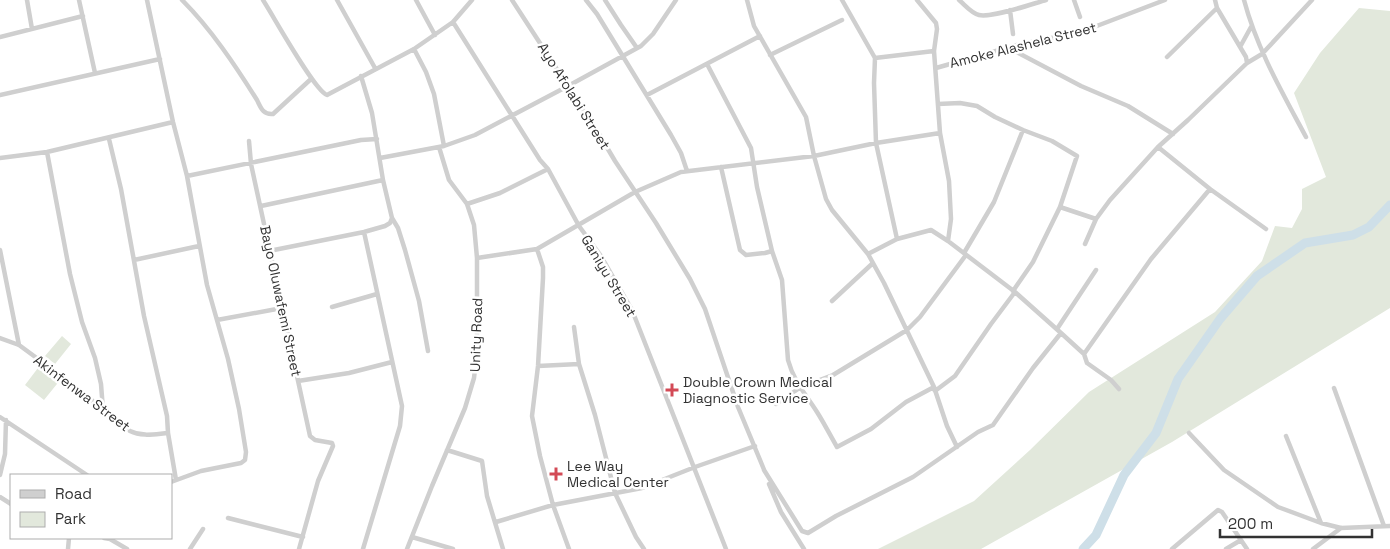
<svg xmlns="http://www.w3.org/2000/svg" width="1390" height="549" viewBox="0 0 1390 549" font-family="'Space Grotesk',sans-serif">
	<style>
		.green { fill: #e2e8dc }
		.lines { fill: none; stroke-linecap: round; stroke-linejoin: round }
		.river { stroke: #cedfe8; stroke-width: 9 }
		.street { stroke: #cfcfcf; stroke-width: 4.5 }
		.poi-dot { fill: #d34a56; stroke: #fff; stroke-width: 2 }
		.labels { text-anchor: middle; stroke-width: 5; stroke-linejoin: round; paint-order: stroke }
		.street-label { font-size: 14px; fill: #323232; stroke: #fff }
		.poi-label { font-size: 14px; fill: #323232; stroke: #fff; text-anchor: start }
	</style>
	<rect width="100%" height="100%" fill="#fff"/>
	<path class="green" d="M1359,8L1390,11V308L1172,442L981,549H878L974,501L1030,450L1089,392L1215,312L1262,261L1275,226L1292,228L1302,209V189L1326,177L1294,93L1320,53Z
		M62,336L71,344L55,364L45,356Z
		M41,364L61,379L44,400L25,385Z"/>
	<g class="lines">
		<path class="river" d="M1083,549L1096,535L1124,475L1156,433L1178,379L1220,319L1257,276L1305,243L1353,235L1369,227L1390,205"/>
		<path class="street" d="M27,0L32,29
			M79,0L95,73
			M147,0L173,122L187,176L207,285L228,359L239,409L246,452L245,460L241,463L201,471L171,482
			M182,0C211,29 235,65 257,100C261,108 263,115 273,114L311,79
			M263,0C274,17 314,90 327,95L414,49L453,22L472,0
			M337,0L375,68
			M416,0L435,35
			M512,0L599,134L615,161L656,223L690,279L705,309L738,407L765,472
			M586,0L597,14L671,135L681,153L687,171
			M605,0L621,25L637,48
			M747,0L754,26L806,117L814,156L826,199L832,210L868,254L884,283L934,387L947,426L957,447
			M842,0L875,58L874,83L876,143L897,239
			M917,0L936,23L937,29L934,51L940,133L949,181L951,219L948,241
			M959,0C965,5 971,13 979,15C992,18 1032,4 1046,0
			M1074,0L1080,17
			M1215,0L1217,8L1246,57L1247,63
			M1244,0C1257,49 1282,92 1306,137
			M1010,10L1013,34
			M453,22L540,160L548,169L579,226L601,256L632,310L726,549
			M0,37L83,16
			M1240,47L1251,27
			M1009,48L1081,86L1128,106L1173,134
			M414,49L426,72L434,94L444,146
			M770,55L842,20
			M1167,57L1217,8
			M875,58L934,51
			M707,64L751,148L757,187L772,251L782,280L788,360C794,382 805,393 817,412C824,423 830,435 837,447L871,429L906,402L934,387
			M936,68L1017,45L1081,32L1165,0
			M361,76L372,113L383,180L392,218L398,228L405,250L419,301L428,351
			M0,95L160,59
			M647,95L760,36
			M938,104L960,103L977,106L995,117L1023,130L1052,141L1077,156L1060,207L1033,262L1013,291
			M109,139L121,189L144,316L167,416L168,433L176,480
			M249,141L251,164L310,436L315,440L332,443L333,446L318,481L299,549
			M1158,147L1210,189L1266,229
			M47,152L70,274L82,322L95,358L101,384L103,410
			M0,158L47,152L173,122
			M380,158L444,146L475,135L568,86L641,46L653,34L676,0
			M721,167L740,250L746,255L765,253L772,251
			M187,176L361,140L377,139
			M467,204L500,193L548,169
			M261,206L383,180
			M1060,207L1096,219
			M1085,244L1096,219L1110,200L1158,147L1188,120L1247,63L1262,54L1312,0
			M537,249L543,267V278L538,366L532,416L540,456L553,505L569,549
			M0,250L19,345
			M269,251L364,232L385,226L390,223L392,218
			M964,253L994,202L1023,130
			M477,258L537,249L635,192L681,172L814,156L876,143L940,133
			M134,260L199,246
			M832,301L873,263
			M332,307L377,294
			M217,320L282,308
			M574,327L579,364L595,415L615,493L636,537L644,549
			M1057,329L1096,270
			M1061,333L1084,354L1087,363L1111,380L1119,389
			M0,338L19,345L68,381L130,431C142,437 155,434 168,433
			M1084,354L1151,259L1210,189
			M538,366L579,364
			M298,381L349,373L392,362
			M1334,388L1384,526
			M935,391L955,376L991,324L1015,292
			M776,404L801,387L833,375L907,330L920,317L966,255
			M0,417L87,475
			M1189,433L1224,470L1278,507L1321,523L1341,528L1390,526
			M1286,436L1321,523
			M447,450L482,461L487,496L503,549
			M764,470L802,531L808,533L836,516L913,477L978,432L993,425L1033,368L1061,333L1015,292L948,241L931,230L897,239L868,254
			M0,475L5,454L6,420
			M769,484L781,512L804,549
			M0,497L11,504
			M228,518L303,537
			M496,522L553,505L642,488L695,467L755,446
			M412,537L453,549
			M104,538L110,539L127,549
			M68,549L69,538
			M190,549L203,529
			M363,549L400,426L402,406L364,232
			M407,549L432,486L465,408L474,378L477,352V258L474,225L467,204L449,180L439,147
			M1172,549L1218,510L1222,512L1247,549
			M1226,549L1241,540
			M1313,549L1341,528"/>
	</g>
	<g class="poi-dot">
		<path d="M669.5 382.5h5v5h5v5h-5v5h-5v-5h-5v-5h5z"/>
		<path d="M553.5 466.5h5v5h5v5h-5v5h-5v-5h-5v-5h5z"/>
	</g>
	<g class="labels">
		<g class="street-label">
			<text transform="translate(1023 45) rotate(-14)" y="5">Amoke Alashela Street</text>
			<text transform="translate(574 96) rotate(58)" y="5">Ayo Afolabi Street</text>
			<text transform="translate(609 276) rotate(59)" y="5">Ganiyu Street</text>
			<text transform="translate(281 301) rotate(78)" y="5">Bayo Oluwafemi Street</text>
			<text transform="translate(476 335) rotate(-88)" y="5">Unity Road</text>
			<text transform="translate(82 393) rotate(37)" y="5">Akinfenwa Street</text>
		</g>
		<g class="poi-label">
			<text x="683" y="387">Double Crown Medical<tspan x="683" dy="16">Diagnostic Service</tspan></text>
			<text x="567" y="471">Lee Way<tspan x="567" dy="16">Medical Center</tspan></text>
		</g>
	</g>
	<rect x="10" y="474" width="162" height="65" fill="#ffffff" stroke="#adadad"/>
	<rect x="20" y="490" width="25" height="8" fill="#cfcfcf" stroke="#adadad"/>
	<text x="55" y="499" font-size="15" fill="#323232">Road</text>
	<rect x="20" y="512" width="25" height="15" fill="#e2e8dc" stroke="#adadad"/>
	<text x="55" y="524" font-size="15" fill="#323232">Park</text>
	<path d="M1220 529v8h152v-8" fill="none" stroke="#323232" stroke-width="2.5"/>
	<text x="1228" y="529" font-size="15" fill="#323232" stroke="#ffffff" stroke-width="4" paint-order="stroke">200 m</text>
</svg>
